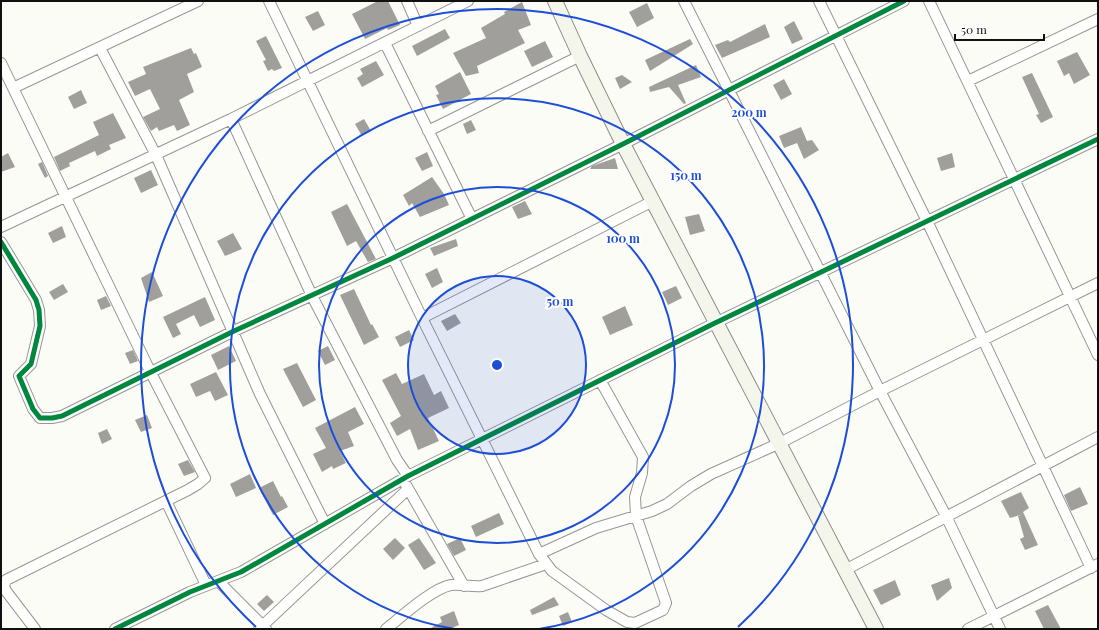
<svg xmlns="http://www.w3.org/2000/svg" width="1099" height="630" viewBox="0 0 1099 630" font-family="'Playfair Display',serif">
	<style>
		.building { fill: #a09f9b }
		.lines { fill: none; stroke-linecap: round; stroke-linejoin: round }
		.minor-casing { stroke: #969694; stroke-width: 12 }
		.secondary-casing { stroke: #8d8d8b; stroke-width: 16 }
		.minor { stroke: #fffffe; stroke-width: 10 }
		.secondary { stroke: #f4f6eb; stroke-width: 14 }
		.cycleway-casing { stroke: #fff; stroke-width: 8 }
		.cycleway { stroke: #00873e; stroke-width: 5 }
		.ring { fill: none; stroke: #1d4ed8; stroke-width: 2 }
		.centre { fill: #1d4ed8; stroke: #fff; stroke-width: 2 }
		.ring-label { font-size: 12px; text-anchor: middle; font-weight: bold; fill: #1d4ed8; stroke: #fff; stroke-width: 4; stroke-linejoin: round; paint-order: stroke }
	</style>
	<rect width="100%" height="100%" fill="#fcfcf7"/>
	<path class="building" d="M378,1H388L400,25L388,30L387,28L365,39L352,14Z
		M522,2L531,25L518,30L525,43L477,66L479,73L466,76L453,53L486,38L481,28L505,14L504,12Z
		M647,3L654,18L637,27L629,12Z
		M318,11L325,25L313,31L305,17Z
		M794,21L803,39L792,44L784,27Z
		M765,24L770,37L722,58L715,45L728,40L730,42Z
		M445,29L450,38L417,56L412,46Z
		M266,36L282,68L274,71L272,69L268,71L263,61L266,60L256,41Z
		M690,39L693,44L650,71L645,60Z
		M545,41L553,57L532,67L524,51Z
		M191,48L194,54L196,53L202,67L187,74L194,92L179,100L190,125L177,131L174,125L159,131L157,127L151,131L143,117L160,109L150,89L135,96L128,82L146,74L143,67Z
		M1077,52L1090,75L1074,84L1069,73L1064,76L1057,61Z
		M376,61L384,75L362,87L357,78L363,74L360,69Z
		M696,65L701,77L678,85L686,103L684,104L669,87L650,92L649,87Z
		M460,72L471,94L443,109L436,95L439,94L435,86Z
		M1032,73L1053,117L1041,123L1036,115L1039,114L1022,77Z
		M622,75L632,82L620,89L615,78Z
		M784,79L792,94L781,100L773,85Z
		M81,90L87,103L74,109L68,97Z
		M113,113L126,138L109,145L111,149L97,156L95,151L69,163L70,166L60,171L54,157L99,135L93,122Z
		M364,119L371,131L362,136L355,124Z
		M471,120L476,130L467,134L463,124Z
		M801,127L807,141L812,140L819,150L804,159L797,143L784,148L779,136Z
		M427,152L433,166L422,171L415,158Z
		M8,153L15,167L1,172V157Z
		M952,153L955,167L941,171L937,158Z
		M615,158L618,169H590L592,166Z
		M42,162L48,176L45,178L38,164Z
		M151,170L158,185L141,193L134,178Z
		M432,177L444,194L449,205L420,217L412,203L409,206L403,195Z
		M525,201L532,214L518,219L512,207Z
		M347,204L376,259L368,262L356,241L347,246L331,212Z
		M699,214L705,231L690,235L685,217Z
		M62,226L66,237L53,243L48,233Z
		M233,233L242,249L225,256L217,241Z
		M456,239L458,246L434,256L430,248Z
		M437,268L443,282L432,288L425,274Z
		M152,272L163,296L149,302L141,278Z
		M63,284L68,292L54,300L49,292Z
		M676,286L682,298L668,305L662,292Z
		M354,289L371,325L372,324L379,337L364,345L340,295Z
		M106,296L111,306L101,310L97,300Z
		M205,297L215,320L200,327L194,315L176,324L181,334L173,338L163,317Z
		M625,306L633,325L610,335L602,317Z
		M455,314L461,323L447,331L441,321Z
		M409,330L414,340L400,347L395,337Z
		M229,346L236,361L218,370L211,355Z
		M328,346L335,360L325,365L318,351Z
		M133,350L138,361L130,364L125,353Z
		M297,363L316,400L303,407L283,369Z
		M216,372L228,395L215,401L210,391L196,397L190,384Z
		M396,373L402,384L424,374L434,395L441,391L449,408L428,418L439,441L418,450L410,429L397,436L390,423L401,416L382,380Z
		M355,407L364,424L348,432L354,446L340,451L346,463L333,469L332,466L322,472L313,454L326,448L315,428Z
		M147,415L152,428L141,432L135,420Z
		M107,429L112,439L102,444L98,433Z
		M188,460L195,472L184,476L178,464Z
		M250,474L256,488L236,497L230,484Z
		M273,481L281,497L282,496L288,507L273,515L259,488Z
		M1080,487L1088,504L1071,511L1064,495Z
		M1021,492L1029,508L1023,512L1024,514L1010,518L1001,501Z
		M499,513L504,524L476,537L471,526Z
		M1024,514L1038,545L1025,550L1020,539L1024,537L1018,516Z
		M395,538L405,548L393,560L383,549Z
		M419,538L436,563L424,570L408,545Z
		M460,538L466,550L454,556L447,544Z
		M949,578L952,588L937,601L931,585Z
		M895,580L901,595L881,605L873,590Z
		M267,595L274,602L264,611L257,604Z
		M554,597L559,605L532,615L530,610Z
		M1048,605L1061,629H1044L1035,611Z
		M454,611L459,625L449,629H429L442,622L440,617Z
		M568,612L572,622L563,626L559,616Z"/>
	<g class="lines">
		<g class="minor-casing">
			<path id="minor" d="M269,1L422,318L539,554L552,571L606,610L627,622L635,623L663,610L666,603L636,516L635,497L642,473L643,457L600,380
				M407,1L418,26
				M684,1L880,391L946,516L1000,629
				M819,1L927,221L1091,568
				M929,1L1098,355
				M385,43L472,219
				M100,48L156,155L260,394L325,524
				M1,63L150,371L205,478L198,484L188,490L6,580L4,586L6,591L35,629
				M968,81L1098,19
				M13,88L198,1
				M231,119L312,296L397,460L408,476
				M428,131L580,56
				M1,227L231,119L468,1
				M1,242L36,300L39,310L40,326L31,364L19,376L33,409L40,418H52L62,416L234,331L393,258L623,144L904,1
				M422,318L653,201
				M406,485L464,586
				M166,501L206,585
				M539,554L596,528L652,511L667,504L691,486L711,474L780,443L880,391L1098,283
				M845,570L1098,437
				M218,581L266,629
				M115,629L190,592L241,572L408,476L715,323L1098,139
				M259,629L408,489
				M386,629C401,617 433,588 451,585C461,584 471,587 482,586L546,564
				M968,629L1098,564"/>
		</g>
		<g class="secondary-casing">
			<path id="secondary" d="M555,1L580,56L623,144L876,629"/>
		</g>
		<use href="#minor" class="minor"/>
		<use href="#secondary" class="secondary"/>
		<g class="cycleway-casing">
			<path id="cycleway" d="M1,242L36,300L39,310L40,326L31,364L19,376L33,409L40,418H52L62,416L234,331L393,258L623,144L904,1
				M115,629L190,592L241,572L408,476L715,323L1098,139"/>
		</g>
		<use href="#cycleway" class="cycleway"/>
	</g>
	<circle cx="497" cy="365" r="89" fill="#1d4ed8" fill-opacity=".12"/>
	<g class="ring">
		<circle cx="497" cy="365" r="89"/>
		<circle cx="497" cy="365" r="178"/>
		<path d="M455 629A267 267 0 1 1 539 629"/>
		<path d="M256 627A356 356 0 1 1 738 627"/>
	</g>
	<circle cx="497" cy="365" r="6" class="centre"/>
	<g class="ring-label">
		<text x="749" y="117">200 m</text>
		<text x="686" y="180">150 m</text>
		<text x="623" y="243">100 m</text>
		<text x="560" y="306">50 m</text>
	</g>
	<rect width="1099" height="630" fill="none" stroke="#101010" stroke-width="4"/>
	<path d="M955 34v6h89v-6" fill="none" stroke="#101010" stroke-width="2"/>
	<text x="961" y="34" font-size="12" fill="#101010" stroke="#ffffff" stroke-width="3" paint-order="stroke">50 m</text>
</svg>
